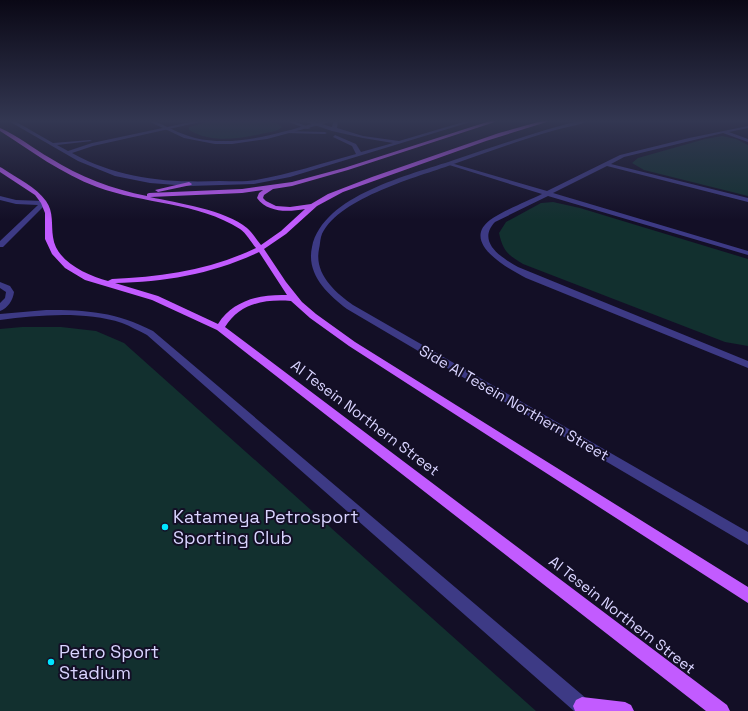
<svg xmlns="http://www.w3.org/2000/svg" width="748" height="711" viewBox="0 0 748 711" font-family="'Space Grotesk',sans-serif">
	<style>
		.green { fill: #12302f }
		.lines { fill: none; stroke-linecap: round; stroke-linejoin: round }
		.minor { fill: #3d3a85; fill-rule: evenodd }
		.tertiary { fill: #3d3a85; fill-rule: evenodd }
		.primary { fill: #c25bff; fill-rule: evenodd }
		.poi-dot { fill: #00e5ff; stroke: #130f26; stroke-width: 1.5 }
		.labels { text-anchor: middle; stroke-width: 4; stroke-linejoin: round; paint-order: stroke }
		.street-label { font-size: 15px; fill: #d9d4ff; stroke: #130f26 }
		.near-poi-label { font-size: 18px; fill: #d9d4ff; stroke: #130f26; text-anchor: start }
	</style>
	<rect width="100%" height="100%" fill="#130f26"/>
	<path class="green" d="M213,120C229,120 271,115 282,127C277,132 268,132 261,134C237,139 211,143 189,130V127Z
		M722,136L736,139L748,145V196L644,170L632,163L638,158L705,139Z
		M553,202L580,208L748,259V346L725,342L523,264C508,255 503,251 499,233L506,222L541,203Z
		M22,327H61L96,331L124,343L536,711H0V329Z"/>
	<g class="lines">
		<path class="minor" d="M146,120H152C166,126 180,134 195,138C225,145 257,139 286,131C303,127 320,120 337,120L267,139L232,144H215L184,138Z
			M748,126V128L729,132L748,139V142L723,133L624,157L611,164L748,198V202L607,166L553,193L748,251V255L548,196L495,222C476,242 502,258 518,267L748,361V368L526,278C509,269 460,243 490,220C502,211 528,201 542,194L446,164L451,163L547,191L620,155L689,138Z"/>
		<path class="tertiary" d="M7,120H13L53,143L90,140L92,141L57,145L68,151L92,143L200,120H209L93,146L72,153C119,179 167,183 220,181C232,181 245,182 256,180C290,174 323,163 356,154L352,146L333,137L335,135L356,144L361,152L393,143L363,138L332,131L300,120H308L332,127L334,120H338L337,128L363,136L399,141L470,120H477L290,177L254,184L189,186L150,183L115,176L78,161Z
			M284,120H291L311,128L307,129Z
			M582,120H590C579,126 564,127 552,131C517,141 483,154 448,166C414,178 334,200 321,237C320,241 320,245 319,249C314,274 335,292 353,305L748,532V545L347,309C327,294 306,274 312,247C323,195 410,175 454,160C496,146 538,131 582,120Z
			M287,131L325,132L327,133L325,134L285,133Z
			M0,196L16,200L44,201L47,203L3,247H0V241L38,205L16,204L0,200Z
			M0,282L10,286L14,292C13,300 8,308 0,311V303L5,298L6,292L0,288Z
			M46,310C88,310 116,312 153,331L594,705L597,711H574L147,335C139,331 130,326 122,323C84,311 39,315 0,320V314Z"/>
		<path class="primary" d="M493,120H501L348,170L292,186L273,189L264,195L263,198L266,201L276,206L290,207L311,204L328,194L372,177L499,133L545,120H553L486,141L343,192L317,206L286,234L264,249L286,282L302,302L316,314L355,342L748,587V603L349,346L310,318L291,301C265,299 240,303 225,327L727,705L730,711H706L217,330L152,300L85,280L65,268L52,254L45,239V213L41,203L35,195L0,172V167L2,168C17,178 36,187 46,201C54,212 51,225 53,237C56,262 87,275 108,281L112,279C162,277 210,270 256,248C251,242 246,233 240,229C198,202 143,204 97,187C62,174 31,151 0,131V128C17,135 34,149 50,158C80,177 112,189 147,196V194L149,193L242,189L292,182L344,168ZM263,190L259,193L257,198C268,213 288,212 305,209L281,231L261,245C256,239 252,232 247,228C226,210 177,203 150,197L242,193ZM259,252L287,295C261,294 233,300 218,324L158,296L115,283C165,282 213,274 259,252Z
			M189,182L192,184L191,185L158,192L155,190Z
			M582,697L625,702L631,705L634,711H575L573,706L576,700Z"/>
	</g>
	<linearGradient id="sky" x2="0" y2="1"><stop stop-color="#0a0815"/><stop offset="0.55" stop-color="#333752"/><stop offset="1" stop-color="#333752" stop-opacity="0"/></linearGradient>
	<rect width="748" height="220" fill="url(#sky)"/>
	<g class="poi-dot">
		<circle cx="165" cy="527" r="4"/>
		<circle cx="51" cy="662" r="4"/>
	</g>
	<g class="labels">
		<g class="street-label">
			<text transform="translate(514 403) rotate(30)" y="5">Side Al Tesein Northern Street</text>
			<text transform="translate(365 418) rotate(37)" y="5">Al Tesein Northern Street</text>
			<text transform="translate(622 615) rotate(38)" y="5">Al Tesein Northern Street</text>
		</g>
		<g class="near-poi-label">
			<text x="173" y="523">Katameya Petrosport<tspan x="173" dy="21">Sporting Club</tspan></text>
			<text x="59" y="658">Petro Sport<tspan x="59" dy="21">Stadium</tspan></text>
		</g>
	</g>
</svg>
